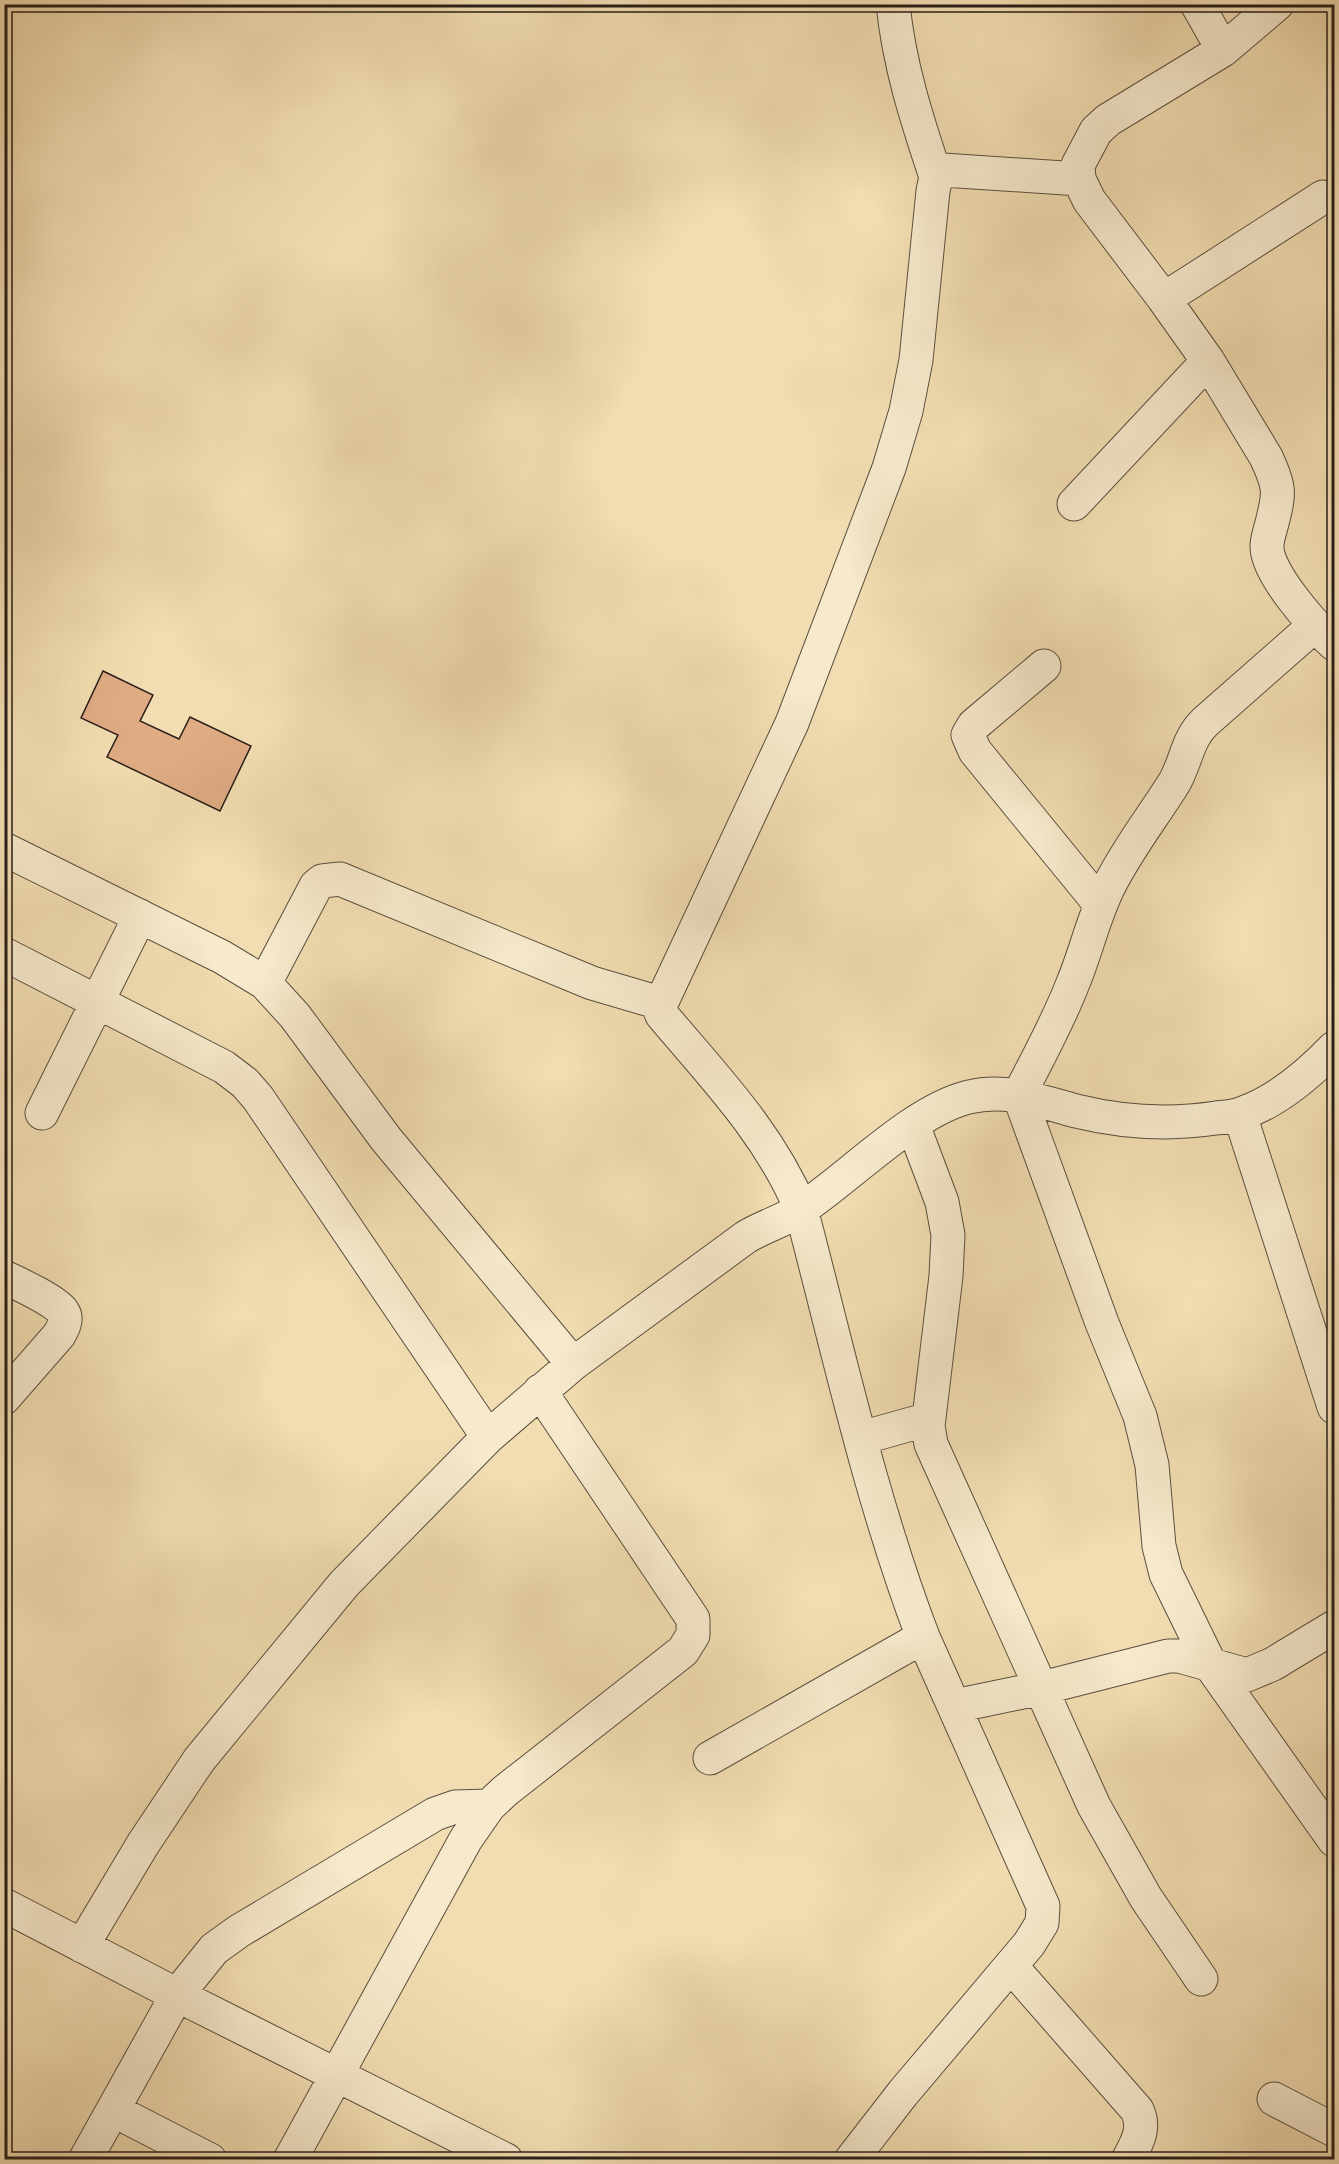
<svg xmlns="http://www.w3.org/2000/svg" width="1339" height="2164" viewBox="0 0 1339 2164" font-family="'Libre Caslon Text',serif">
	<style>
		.building { fill: #dfac84; stroke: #291e18; stroke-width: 1.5 }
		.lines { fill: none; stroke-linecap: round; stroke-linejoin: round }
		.minor-casing { stroke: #5b4e3e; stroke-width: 35 }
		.minor { stroke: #f6e9cc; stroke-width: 33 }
	</style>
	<rect width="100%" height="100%" fill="#f1ddb1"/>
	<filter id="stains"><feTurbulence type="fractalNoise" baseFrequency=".00333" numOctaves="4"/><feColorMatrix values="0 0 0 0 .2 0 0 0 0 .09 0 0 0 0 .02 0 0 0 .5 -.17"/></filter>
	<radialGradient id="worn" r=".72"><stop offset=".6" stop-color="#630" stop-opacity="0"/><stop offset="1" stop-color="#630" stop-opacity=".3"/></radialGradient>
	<path class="building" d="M103,671L153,695L140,721L179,739L190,717L251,746L220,811L107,757L118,735L81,718Z"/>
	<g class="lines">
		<g class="minor-casing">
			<path id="minor" d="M893,4C899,65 917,120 936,177
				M1197,4L1223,50
				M1277,4L1223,50L1108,120L1096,131L1078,165L1079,179L1089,200L1164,299L1208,361L1266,457C1280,487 1280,492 1272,523C1270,531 1267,539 1267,546C1266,573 1315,627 1334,644
				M1164,299L1323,197
				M1074,504L1208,361
				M1314,626L1205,722C1187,739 1186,763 1174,783C1152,818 1126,851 1108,888C1093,919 1086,952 1073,983C1058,1022 1038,1058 1019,1095L1102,1323L1140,1416L1152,1465L1159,1546L1166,1574L1211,1666L1334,1840
				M1044,666L974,725L968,735L975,751L1100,904
				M4,849L222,957L265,983L295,1016L386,1139L573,1364
				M4,954L224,1067L245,1083L258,1098L488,1437
				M265,983L316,886L322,881L340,879L592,983L660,1003
				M42,1113L140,916
				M1240,1115L1334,1407
				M913,1125L942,1202L948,1235L946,1276L928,1426L931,1444L1094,1806L1146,1898L1201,1979
				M4,1277C17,1283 58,1302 63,1312C68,1319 63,1328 59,1335L4,1398
				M861,1438L929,1419
				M955,1706L1042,1688L1168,1656H1179L1247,1675L1273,1664L1334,1627
				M710,1758L923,1637
				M4,1905L177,1995L506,2160
				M82,1946L143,1844L199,1760L344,1584L488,1437L573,1364L746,1237C764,1226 786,1220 803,1208C851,1176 914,1110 969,1097C1007,1088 1039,1101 1076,1111C1121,1122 1170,1125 1216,1118C1225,1117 1234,1117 1243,1113C1277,1101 1309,1074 1334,1048
				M1011,1966L1137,2110C1146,2128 1137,2143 1128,2160
				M1274,2099L1334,2130
				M113,2110L210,2160
				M85,2160L177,1995L214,1949L239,1931L435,1814L455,1807L489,1806
				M290,2160L466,1839L489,1806L505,1791L683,1651L693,1635V1619L540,1391
				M851,2160L903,2093L1029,1944L1042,1923L1043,1906L923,1637C870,1498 839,1353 801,1209C769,1133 715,1078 662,1015L659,1008L792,723L889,468L906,411L916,360L933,191L936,177L943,170L1079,179"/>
		</g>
		<use href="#minor" class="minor"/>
	</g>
	<rect width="1339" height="2164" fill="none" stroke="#f1ddb1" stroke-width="24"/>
	<rect x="6" y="6" width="1327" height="2152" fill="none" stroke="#291e18" stroke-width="3"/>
	<rect x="12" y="12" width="1315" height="2140" fill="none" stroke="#291e18" stroke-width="1.5"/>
	<rect width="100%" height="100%" filter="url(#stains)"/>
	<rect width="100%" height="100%" fill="url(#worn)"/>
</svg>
